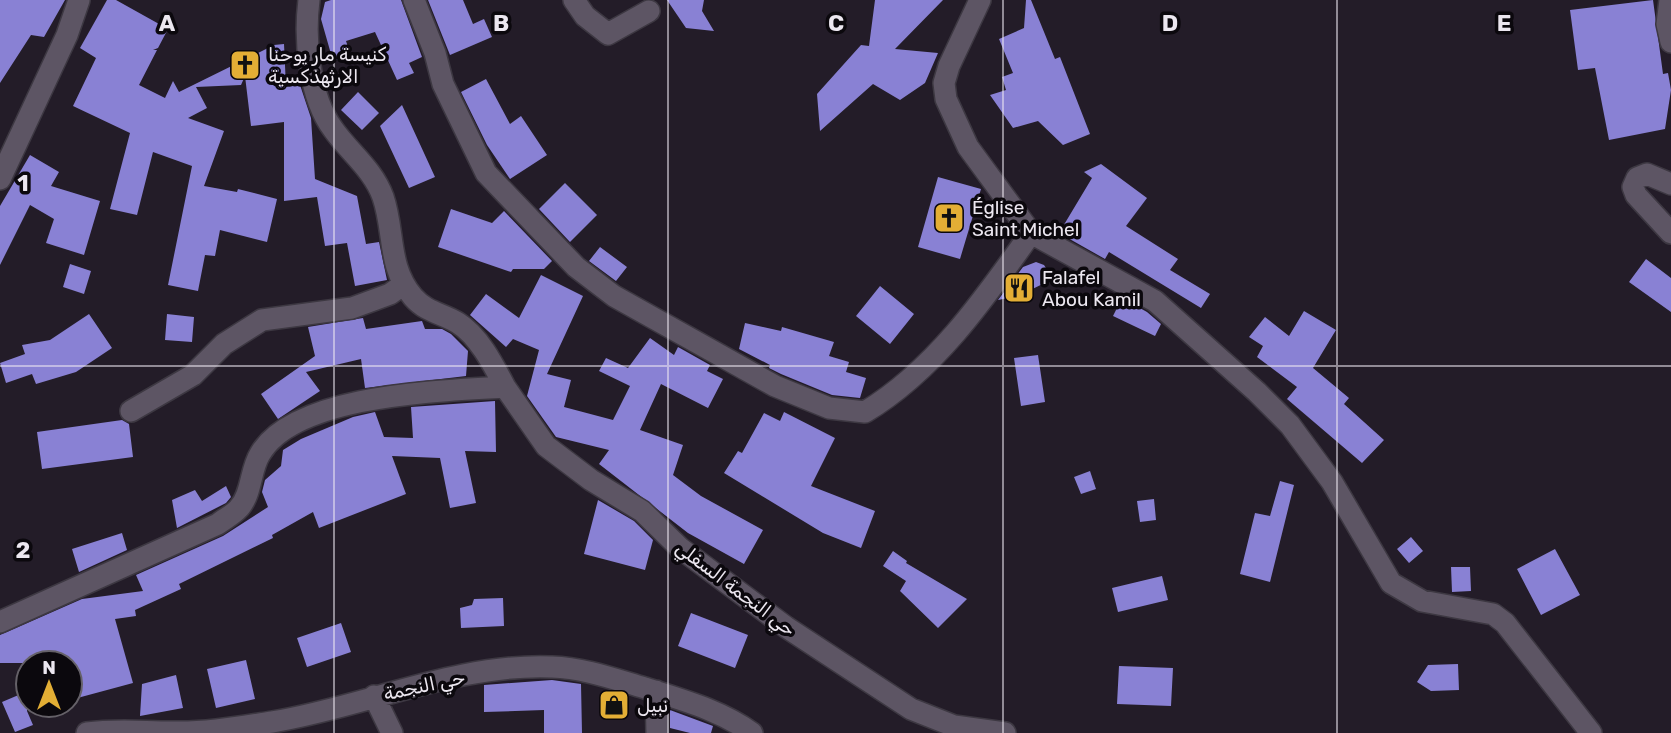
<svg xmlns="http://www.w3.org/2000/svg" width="1671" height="733" viewBox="0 0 1671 733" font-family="Rubik,Vazirmatn,sans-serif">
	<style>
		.building { fill: #8981d4 }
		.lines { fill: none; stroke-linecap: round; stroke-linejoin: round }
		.minor-casing { stroke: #3d3842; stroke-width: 24 }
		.minor { stroke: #5d5564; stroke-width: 21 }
		.grid { fill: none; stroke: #ece7f0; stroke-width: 2; stroke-opacity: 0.55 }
		.labels { text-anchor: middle; stroke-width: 7; stroke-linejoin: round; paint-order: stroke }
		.poi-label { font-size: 19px; fill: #ece7f0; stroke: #0b080d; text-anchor: start }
		.street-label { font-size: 19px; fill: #ece7f0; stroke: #0b080d }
		.grid-label { font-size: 23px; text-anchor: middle; font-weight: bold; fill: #ece7f0; stroke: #0b080d; stroke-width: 7; stroke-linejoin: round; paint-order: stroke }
	</style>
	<rect width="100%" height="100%" fill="#231c28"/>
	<path class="building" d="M0,0H65L44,37L31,35L0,83Z
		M107,0H116L168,29L158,48L153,50H157L139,85L165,98L173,81L179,92L274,45L284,44L286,87L300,85L311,118L315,179L357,196L366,244L379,242L387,280L355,286L347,243L325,246L317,197L284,201V122L251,126L245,76L241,85L196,87L207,108L188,118L224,131L204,186L237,192L238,189L277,199L267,242L220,230L215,256L205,255L198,291L168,285L192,166L153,152L137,215L110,209L130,133L73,106L96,58L80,48Z
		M331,0H401L422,57L409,63L414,73L397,80L375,32L346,41L351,56L333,61L321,19L325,2Z
		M428,0H463L473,24L484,19L492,37L450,55Z
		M667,0H704L702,11L714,31L686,28Z
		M875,0H943L895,49L938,53L925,83L900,100L873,84L820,131L817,94L861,45L869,46Z
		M1026,0H1031L1055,59L1060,57L1090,134L1063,145L1038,121L1013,128L990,95L1006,90L1002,77L1013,73L999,39L1024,28Z
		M1653,0L1663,74L1668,73L1671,90L1665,129L1609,140L1595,68L1578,70L1570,10Z
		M486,79L510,124L521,116L547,155L510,179L487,145L461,92Z
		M358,92L379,113L362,130L341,110Z
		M402,105L435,177L409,188L380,126Z
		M30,155L59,172L51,186L100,201L84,255L46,243L54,219L30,205L0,265V206Z
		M1101,164L1147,198L1126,226L1178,259L1170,270L1210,294L1201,308L1109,252L1105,259L1059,233L1092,178L1084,172Z
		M938,177L981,189L960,259L918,247Z
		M565,183L597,215L570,242L539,209Z
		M451,209L492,223L504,211L552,261L544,269H513L511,272L438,247Z
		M600,247L627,267L616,281L589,261Z
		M1646,259L1671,278V312L1629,282Z
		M1036,262L1044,265L1053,279L1018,296L998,300L1023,267Z
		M70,264L91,271L84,294L63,287Z
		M541,275L583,296L547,374L571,380L564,407L613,420L630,386L599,371L606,358L628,368L650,338L674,355L678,347L710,365L707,371L723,379L708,408L661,384L640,430L683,445L673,475L701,496L763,530L744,564L688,533L599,464L609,450L556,437L527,396L539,350L513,339L506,347L470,315L486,294L519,318Z
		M880,286L914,314L890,344L856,316Z
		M1122,298L1147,312L1161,324L1155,336L1113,316Z
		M1304,311L1336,330L1313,368L1349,398L1344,404L1384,440L1362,463L1287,399L1297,387L1257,357L1263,346L1249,337L1265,317L1289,336Z
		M89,314L112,348L76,372L36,384L32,374L6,383L0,363L25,354L22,345L50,340Z
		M167,314L194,317L192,342L165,340Z
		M363,318L366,329L422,321L425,329H442L451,334L468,351L466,376L365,388L361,359L306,372L320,391L278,419L261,394L315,356L308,327Z
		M745,323L781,331L782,327L834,342L829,356L849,362L846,372L866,378L860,398L832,395L781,374L769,368L770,365L739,349Z
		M1038,355L1045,402L1021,406L1014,358Z
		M495,401L496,452L465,451L476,503L450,508L440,458L392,456L406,494L319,528L313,512L272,535L273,538L179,584L181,589L135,610L136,616L115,619L133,683L70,700V663H0V635L82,599L143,591L136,575L223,536L268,507L262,492L265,480L281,466L283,450L301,439L353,417L375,412L384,437L413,438L411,407Z
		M784,412L835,438L811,486L875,511L861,548L823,533L724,473L738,451L742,453L764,413L780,421Z
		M122,420L129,424L133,457L42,469L37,432Z
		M1090,471L1096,489L1081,494L1074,477Z
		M1280,481L1294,485L1270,582L1240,574L1255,513L1270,516Z
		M226,486L231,497L226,503L177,528L172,500L195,490L202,501Z
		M1154,499L1156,520L1140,522L1137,501Z
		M598,500L634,521L653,540L645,570L584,554Z
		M122,533L127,550L79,572L72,549Z
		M1411,537L1423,551L1409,563L1397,549Z
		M1555,549L1580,595L1541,615L1517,569Z
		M893,551L907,561L906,563L967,599L938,628L900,591L906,581L883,566Z
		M1451,567H1470L1471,591L1452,592Z
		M1162,576L1168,600L1118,612L1112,588Z
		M503,598L504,626L461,628L460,608L472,605L474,599Z
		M691,613L748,635L735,668L678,646Z
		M341,623L351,652L307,667L297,638Z
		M246,660L255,699L216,708L207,669Z
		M1458,664L1459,690L1431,691L1417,682L1428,665Z
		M1119,666L1173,668L1171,706L1117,704Z
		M176,675L183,708L140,716L142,684Z
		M552,680L581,684L582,733H544V710L484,712V685Z
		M28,691L27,711L33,725L15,732L2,702Z
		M670,710L713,726L711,733H690L670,728Z"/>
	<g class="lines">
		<g class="minor-casing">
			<path id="minor" d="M414,0L435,53L443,84L486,173L576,267L614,296L775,386L829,408L865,412C935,370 985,298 1031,233
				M574,0L585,16L608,34L649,11
				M980,0L949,66L944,83L946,99L968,147L1031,233L1155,301L1257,392L1290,425L1332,482L1391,583L1422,601L1493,614L1505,623L1591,733
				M1670,0L1667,24L1671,42
				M0,179L67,35L79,0
				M1671,184L1647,174L1637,178L1633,187L1636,195L1671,233
				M505,387L546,446L591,480L642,511L680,548L786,627L911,709L954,726L1005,733
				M131,411L193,375L224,344L262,320L352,308L390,294L404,284
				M0,622L218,524C224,519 233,515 239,508C252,494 250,470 260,454C295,394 442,391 505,387C494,366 479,336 458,323C442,313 427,313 413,297C387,266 395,232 383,197C373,169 349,152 333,129C309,97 304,39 309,0
				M656,691L657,733
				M374,696L392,733
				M87,733C117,729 143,732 172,732C205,733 239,727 272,722C365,707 456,663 552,667C584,668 614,679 645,688C682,700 720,710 752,733"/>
		</g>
		<use href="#minor" class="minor"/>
	</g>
	<path class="grid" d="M334,0V733M668,0V733M1003,0V733M1337,0V733M0,366H1671"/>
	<defs>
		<g id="church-square" transform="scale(1.575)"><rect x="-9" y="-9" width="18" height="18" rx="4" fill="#e3ae35" stroke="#0b080d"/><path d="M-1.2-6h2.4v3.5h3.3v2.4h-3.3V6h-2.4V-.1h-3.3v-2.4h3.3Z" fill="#111"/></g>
		<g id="restaurant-square" transform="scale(1.575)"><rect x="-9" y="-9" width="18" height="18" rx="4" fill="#e3ae35" stroke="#0b080d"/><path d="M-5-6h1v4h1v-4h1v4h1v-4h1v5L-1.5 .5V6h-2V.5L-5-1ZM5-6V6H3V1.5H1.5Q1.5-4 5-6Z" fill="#111"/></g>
		<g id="shop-square" transform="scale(1.575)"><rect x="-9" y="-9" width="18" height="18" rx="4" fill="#e3ae35" stroke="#0b080d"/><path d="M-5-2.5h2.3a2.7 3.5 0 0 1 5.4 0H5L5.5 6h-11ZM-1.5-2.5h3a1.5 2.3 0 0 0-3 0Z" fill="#111"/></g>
	</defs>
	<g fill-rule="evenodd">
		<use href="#church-square" x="245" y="65"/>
		<use href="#church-square" x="949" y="218"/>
		<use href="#restaurant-square" x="1019" y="288"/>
		<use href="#shop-square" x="614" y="705"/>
	</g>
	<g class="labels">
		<g class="poi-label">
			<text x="268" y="61">كنيسة مار يوحنا<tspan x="268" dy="22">الارثهذكسية</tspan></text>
			<text x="972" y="214">Église<tspan x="972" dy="22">Saint Michel</tspan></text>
			<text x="1042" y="284">Falafel<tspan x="1042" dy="22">Abou Kamil</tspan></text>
			<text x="637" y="712">نبيل</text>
		</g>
		<g class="street-label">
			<text transform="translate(736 588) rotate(37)" y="7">حي النجمة السفلي</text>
			<text transform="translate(424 685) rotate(-12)" y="7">حي النجمة</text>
		</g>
	</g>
	<g class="grid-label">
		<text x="167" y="31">A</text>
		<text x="501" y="31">B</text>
		<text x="836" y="31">C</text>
		<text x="1170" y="31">D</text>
		<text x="1504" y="31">E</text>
		<text x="23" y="191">1</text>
		<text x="23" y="558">2</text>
	</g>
	<g transform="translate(49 684)"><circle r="33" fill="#0b080d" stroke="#656168" stroke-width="2"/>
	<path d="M0-5L12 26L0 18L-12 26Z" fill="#e3ae35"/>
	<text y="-10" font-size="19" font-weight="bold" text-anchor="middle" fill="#ece7f0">N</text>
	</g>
</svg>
